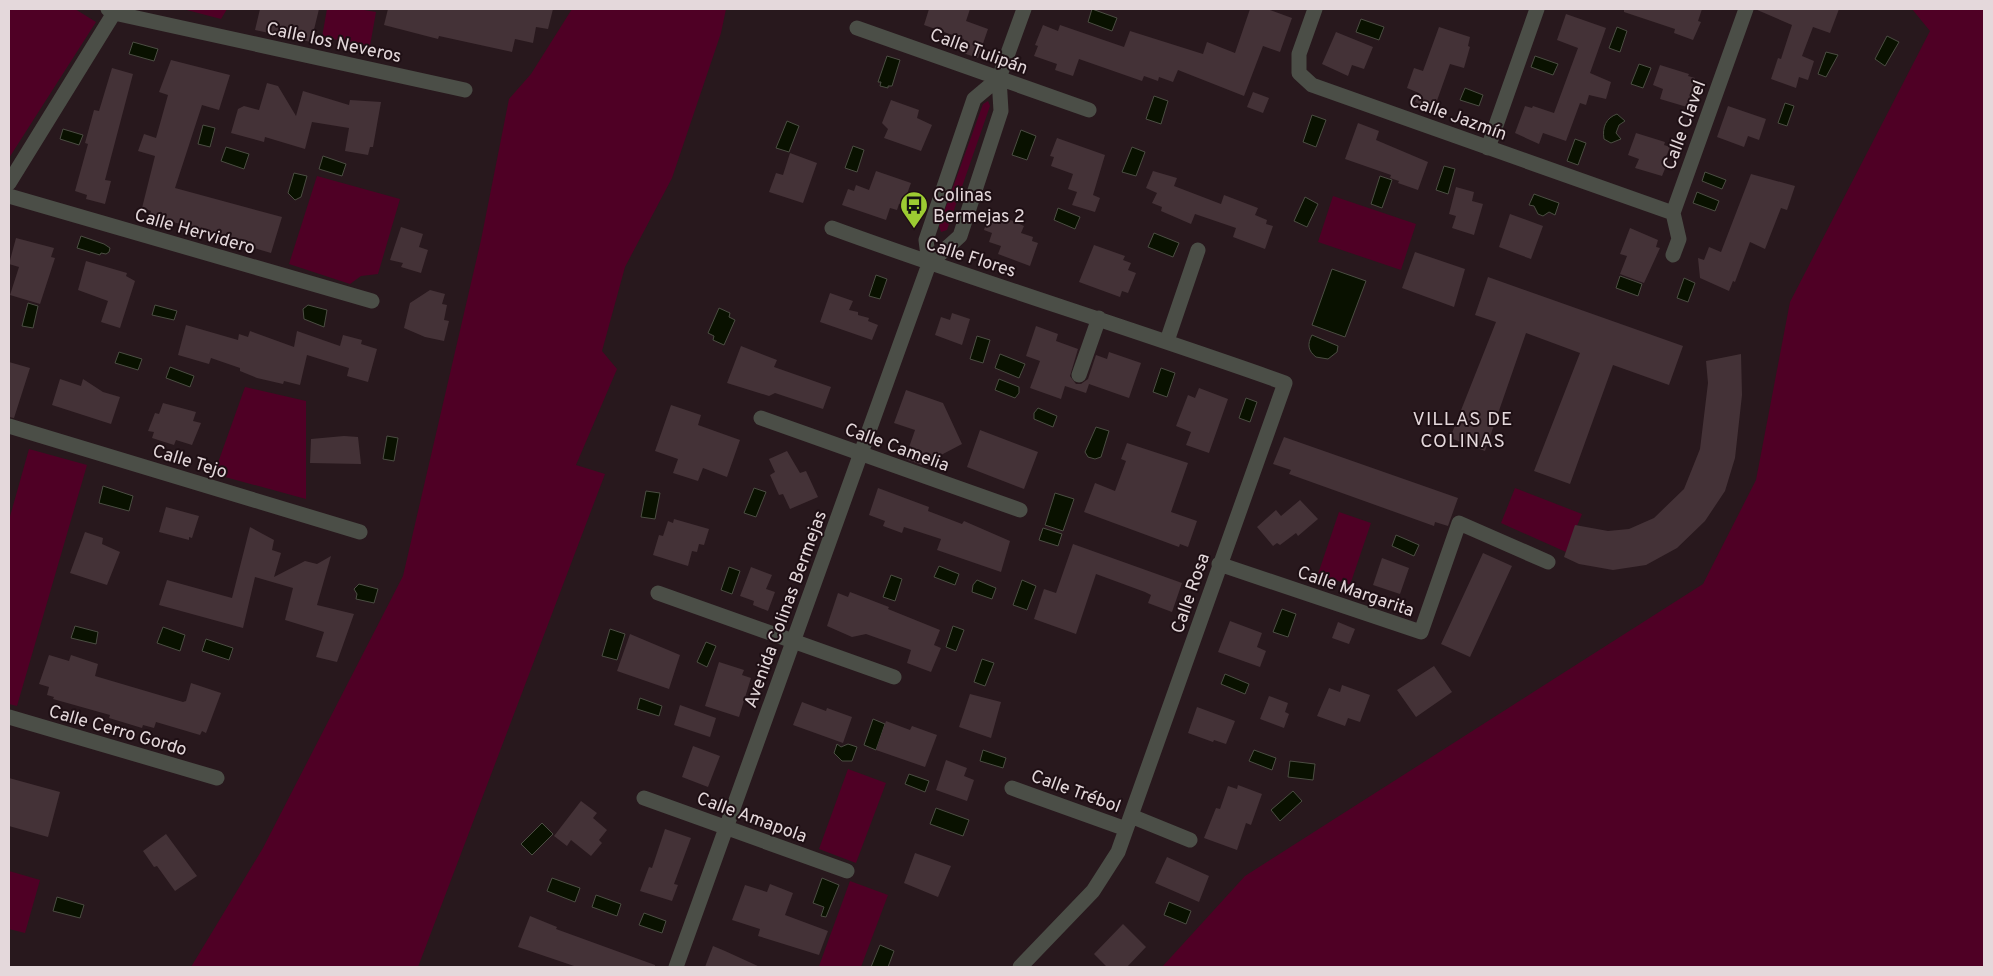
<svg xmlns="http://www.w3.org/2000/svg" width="1993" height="976" viewBox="0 0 1993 976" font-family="Overpass,sans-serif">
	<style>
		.green { fill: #4f0025 }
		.water { fill: #091100; stroke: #4b4d42 }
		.building { fill: #443237 }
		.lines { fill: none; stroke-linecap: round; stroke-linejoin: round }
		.minor { stroke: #4b4e47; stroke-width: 15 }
		.labels { text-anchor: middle; stroke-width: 4; stroke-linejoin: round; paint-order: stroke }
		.street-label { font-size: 18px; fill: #e4d8db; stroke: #1e0f14 }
		.poi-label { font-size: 18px; fill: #e4d8db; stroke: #1e0f14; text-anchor: start }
		.neighbourhood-label { font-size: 19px; letter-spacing: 1px; fill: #e4d8db; stroke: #1e0f14 }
	</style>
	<rect width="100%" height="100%" fill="#28181d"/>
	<path class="green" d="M9,9H75L96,22L9,158Z
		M183,9H227L221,19Z
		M327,9H358L376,12L370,46L322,37Z
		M572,9H726L721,33L672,178L625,267L602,351L617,369L576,465L605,474L418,967H191L263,848L403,576L481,240L509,99L531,74Z
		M1912,9H1984V967H1162L1245,876L1703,584L1756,480L1790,302L1930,31Z
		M988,101L990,106L947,230L941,232L939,226L983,104Z
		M317,176L400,199L378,274L361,276L350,284L289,264Z
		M1333,196L1416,224L1401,270L1318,242Z
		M245,387L306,401V499L214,474Z
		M29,449L87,465L17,706L9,704V520Z
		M1515,488L1582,514L1566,552L1501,523Z
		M1339,512L1371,523L1350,585L1318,574Z
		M848,769L886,783L856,863L819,849Z
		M9,871L40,880L25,933L9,929Z
		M850,881L888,895L861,967H821L819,966Z"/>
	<path class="water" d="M1092,9L1117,18L1112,31L1088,22Z
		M1361,19L1384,27L1379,40L1356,32Z
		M1617,27L1627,31L1620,52L1609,48Z
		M1887,36L1899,42L1885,66L1875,59Z
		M133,42L158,49L154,61L129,54Z
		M1826,52L1838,55L1826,77L1818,74Z
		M887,56L900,60L892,86H888V88L880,86L881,82H878Z
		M1535,56L1558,64L1553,75L1531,67Z
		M1639,64L1651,68L1643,88L1631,84Z
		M1465,88L1483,95L1479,106L1460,100Z
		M1154,96L1168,101L1161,124L1146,119Z
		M1785,103L1794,106L1787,126L1778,123Z
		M1617,114L1625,121L1619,125L1616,133L1621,139L1611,143L1604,139C1602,127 1606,118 1617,114Z
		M1312,115L1326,120L1316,147L1303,142Z
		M787,121L799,126L789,152L776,148Z
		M203,125L215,128L210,147L198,144Z
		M63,129L83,135L79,145L60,139Z
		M1021,130L1036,136L1027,160L1012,155Z
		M1575,139L1586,143L1578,165L1567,161Z
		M853,146L864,150L857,172L845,168Z
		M226,147L249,154L244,169L221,161Z
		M1132,147L1145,152L1136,176L1122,172Z
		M323,156L346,164L342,176L319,169Z
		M1444,166L1455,169L1448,194L1436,190Z
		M1705,172L1726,180L1722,189L1702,181Z
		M294,173L307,176L301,197L295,200L288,193Z
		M1380,176L1392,180L1382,208L1371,204Z
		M1697,192L1719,201L1715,211L1693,203Z
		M1534,194L1559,203L1555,215L1549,212L1543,216L1538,214L1534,206L1529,205Z
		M1305,197L1318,204L1307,227L1294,221Z
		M1058,208L1080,217L1075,229L1054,220Z
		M1154,233L1179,243L1173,257L1148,247Z
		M81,236L104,244L110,248L109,252L106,254L101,253L100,255L77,248Z
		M1332,269L1366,281L1345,337L1312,325Z
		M876,275L887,279L880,299L869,296Z
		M1620,276L1642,284L1638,296L1616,288Z
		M1684,278L1695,283L1688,302L1677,298Z
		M28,303L38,306L33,328L22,326Z
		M155,305L177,311L174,320L152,315Z
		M308,305L327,310L324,327L304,319L303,309Z
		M719,308L730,313L729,317L735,320L724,345L713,340L714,336L708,333Z
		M1312,335L1338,346L1337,352L1328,359L1316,357C1308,351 1307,344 1312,335Z
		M977,336L990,340L983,363L970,359Z
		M119,352L142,359L138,370L115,363Z
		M1000,354L1025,364L1019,378L995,368Z
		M170,367L194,376L190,387L166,378Z
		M1161,368L1175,373L1167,397L1153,392Z
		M999,379L1019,387V393L1015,398L995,390Z
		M1246,398L1257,402L1250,422L1239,418Z
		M1038,408L1057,416L1053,427L1034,419V413Z
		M1096,427L1109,431L1101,457L1095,459L1088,457L1085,452Z
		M387,436L398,438L394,461L383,459Z
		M103,486L133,496L129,511L99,503Z
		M754,488L766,492L756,517L744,513Z
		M646,491L660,493L655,519L641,517Z
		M1055,493L1074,499L1063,531L1045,525Z
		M1043,528L1062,534L1058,546L1039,540Z
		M1396,535L1419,545L1414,556L1392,546Z
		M939,566L959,574L955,585L934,577Z
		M729,567L740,571L732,594L721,590Z
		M891,575L902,579L895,601L883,597Z
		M977,580L996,588L992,599L972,592L973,585Z
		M1022,580L1036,586L1027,610L1013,605Z
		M359,584L378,589L374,603L356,599L357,594L354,589Z
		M1282,609L1296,614L1288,637L1273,632Z
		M75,626L98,632L96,644L71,638Z
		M953,626L964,630L956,651L946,647Z
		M163,627L185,635L180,651L157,643Z
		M610,629L625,634L617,660L602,656Z
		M206,639L233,648L229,660L202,651Z
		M706,642L716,646L707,667L697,662Z
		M982,659L994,663L985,686L974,682Z
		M1225,674L1249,684L1245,694L1221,684Z
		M640,698L662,706L659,716L637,709Z
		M873,719L885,724L876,750L864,745Z
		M837,744L841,747L848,744L857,747L852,761H842L834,753Z
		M983,750L1006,758L1003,768L980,761Z
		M1254,750L1276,758L1272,770L1249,761Z
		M1290,761L1315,764L1313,780L1288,777Z
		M909,774L929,781L925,792L905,784Z
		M1293,791L1302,801L1280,821L1271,810Z
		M936,808L969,820L963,836L930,824Z
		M542,823L553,834L532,855L521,844Z
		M552,878L580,888L575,902L547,891Z
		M822,878L839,885L826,917L821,916L824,907L813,903Z
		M596,895L621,904L617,916L592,907Z
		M57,897L84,905L80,918L53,911Z
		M1169,902L1191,911L1186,924L1164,915Z
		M644,913L666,921L662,933L639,925Z
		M880,945L894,951L888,967H871Z"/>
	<path class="building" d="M260,9H319L311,42L255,30Z
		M388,9H553L548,29L536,27L533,43L515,39L512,52L439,36L438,39L384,25Z
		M929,9H970L966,21L988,29L978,58L960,52L964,39L924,25Z
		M1250,9H1267L1292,18L1280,52L1263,46L1244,96L1178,70L1173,82L1159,77L1158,81L1144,76L1142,81L1079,59L1073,76L1055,70L1057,64L1034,56L1038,46L1035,45L1043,25L1058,31L1060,25L1124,47L1130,31L1203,54L1207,42L1235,53Z
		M1624,9H1702L1698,21L1701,22L1693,40L1674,33L1675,29L1624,12Z
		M1755,9H1839L1830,33L1813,27L1802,56L1814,61L1808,80L1799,77L1796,88L1771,79L1778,58L1781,59L1792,25Z
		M1566,14L1606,28L1590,73L1611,82L1606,99L1589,95L1586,105L1580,103L1566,141L1543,133L1539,144L1515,133L1525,106L1532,108L1533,106L1554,113L1578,48L1557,40Z
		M1439,27L1470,37L1468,46L1470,47L1464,68L1450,64L1434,109L1415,102L1419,93L1407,88L1414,68L1423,71Z
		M1336,32L1373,47L1364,69L1352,65L1348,76L1322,64Z
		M171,60L230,75L219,110L202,105L175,188L282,217L271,253L251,247L252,242L149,216L151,211L142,208L155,156L138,151L144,134L156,138L168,95L159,92Z
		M1660,65L1689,74L1688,76L1695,78L1687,107L1660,99L1663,89L1653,85Z
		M112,68L133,74L105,180L111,181L105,204L86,199L87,195L75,191L88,144L85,143L94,110L99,111Z
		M267,83L278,86L296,116L303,91L349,105L350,100L381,102L373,147H370L368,155L345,151L349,128L312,122L305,149L265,137L264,142L231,133L238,109L244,106L259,110Z
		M1253,92L1269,98L1263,113L1247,107Z
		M891,100L919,110L917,118L932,125L921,151L884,138L888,129L882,123Z
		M1728,106L1766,119L1759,140L1748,136L1744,147L1717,137Z
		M1358,123L1379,131L1376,140L1428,162L1418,190L1398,183L1399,181L1390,178L1391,175L1345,159Z
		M1636,133L1665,142L1664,145L1670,147L1666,157L1669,159L1662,176L1635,168L1639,159L1628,155Z
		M1057,138L1105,155L1093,195L1100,198L1095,212L1072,205L1077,192L1068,189L1073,174L1051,166L1054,157L1050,156Z
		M790,153L817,163L803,203L769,192L776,173L783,175Z
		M876,171L911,183L903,205L899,204L897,210L890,208L886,220L842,205L848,189L854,191L856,185L869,190Z
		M1153,171L1177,178L1174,186L1221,204L1224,195L1258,208L1255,215L1267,220L1266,224L1273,226L1265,249L1233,237L1236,228L1195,214L1191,224L1161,211L1162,207L1152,203L1157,193L1146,188Z
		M1751,174L1795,186L1787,210L1781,208L1765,249L1750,242L1735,282L1733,281L1729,291L1700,278L1698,258L1704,260L1709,247L1721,252Z
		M1456,187L1474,192L1472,201L1483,204L1474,235L1452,228L1456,216L1449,214Z
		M990,211L1024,226L1021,233L1033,237L1032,241L1038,243L1030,266L998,254L1001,246L989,242L992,233L984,230Z
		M1510,214L1543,226L1531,259L1499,247Z
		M401,227L423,234L419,247L428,250L421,273L401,267L403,263L390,260Z
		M1630,228L1658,240L1656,247L1660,248L1644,283L1620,274L1627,256L1620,254Z
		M16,238L54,248L51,257L55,258L40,304L10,295L19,267L9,264Z
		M1094,245L1125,256L1123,260L1131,263L1128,270L1136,273L1128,293L1122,291L1120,297L1079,282Z
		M1415,252L1465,269L1454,307L1402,288Z
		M86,261L127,273L126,276L135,281L120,328L101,322L108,301L78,290Z
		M1488,277L1683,346L1669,385L1613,365L1570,484L1534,471L1580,353L1526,333L1485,451L1450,438L1496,322L1475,315Z
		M430,290L445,294L442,304L447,305L444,320L449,321L444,341L425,337L404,328L410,303Z
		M830,293L853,301L849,310L858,312V315L869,318L868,321L878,325L872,340L820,322Z
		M952,313L970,319L962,345L935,335L941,317L950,320Z
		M186,325L238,340L239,334L248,337L250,331L294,347L297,331L340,346L343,335L362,340L361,344L377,349L368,382L347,376L349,368L307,355L300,385L284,381L283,384L257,378L240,371V368L211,358L209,364L178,355Z
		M1036,326L1058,334L1056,341L1078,349L1070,376L1076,384H1081L1088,379L1096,355L1107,359L1109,352L1141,363L1129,398L1089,384L1086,393L1065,386L1061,399L1030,388L1040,361L1026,356Z
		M741,346L777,360L774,367L831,387L823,409L775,393L769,396L727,383Z
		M1741,354L1742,395L1735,458L1725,491L1705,521L1677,548L1646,565L1613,570L1579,564L1564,557L1575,525L1608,531L1629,529L1654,518L1684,489L1700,449L1708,383L1706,361Z
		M9,362L30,368L14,418L9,417Z
		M60,379L81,386L83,379L103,392L120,397L111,424L52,405Z
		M1199,388L1228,399L1209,453L1186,445L1191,432L1176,426L1188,395L1195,398Z
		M906,390L943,403L962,444L922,465L905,459L915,430L894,423Z
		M163,403L196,412L193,421L201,423L192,445L176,440L174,445L152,438L154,432L148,431L155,413L159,414Z
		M671,405L701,415L698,425L740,440L727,477L703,468L698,481L673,473L678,459L655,451Z
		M980,430L1038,452L1024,489L967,467Z
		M344,436L358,437L361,464L310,463L311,439Z
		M1284,437L1458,498L1448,526L1435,522L1434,526L1289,474L1291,470L1273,464Z
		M1127,443L1188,463L1171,512L1197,521L1188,547L1180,544L1179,547L1084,512L1095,483L1115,491L1126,461L1121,459Z
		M787,451L800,473L806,471L818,497L790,509L783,494L779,495L770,475L775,472L769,459Z
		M878,488L929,507L928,511L962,524L964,521L1010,541L1001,572L937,550L941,539L904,527L902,533L883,526L885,521L869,515Z
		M1300,500L1318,519L1298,536L1296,533L1280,545L1277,543L1273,546L1257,527L1276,510L1281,516Z
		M166,507L199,516L192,538L189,537V540L159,532Z
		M674,519L709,529L704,545L699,544L697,552L692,551L688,566L653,555L659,535L663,536L668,521L673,523Z
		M250,527L274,540L272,550L281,553L274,577L305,561L317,564L331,556L317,605L354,614L337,662L316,657L324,632L285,620L293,588L255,577L243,628L159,605L167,580L232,598Z
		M85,532L103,538L102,544L120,552L107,585L70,573Z
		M1073,544L1182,583L1172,612L1148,603L1151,595L1145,592L1096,574L1076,634L1034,619L1044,589L1056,593Z
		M1483,553L1512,566L1470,657L1441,644Z
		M1382,558L1409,568L1400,594L1373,585Z
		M751,567L772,575L766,589L775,592L768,611L753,605L754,601L740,596Z
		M850,592L889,607L888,609L940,630L934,645L941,648L931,672L907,663L911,650L866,634L852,637L827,626L838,593L848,597Z
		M1230,621L1262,633L1257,647L1266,651L1260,667L1218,652Z
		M1338,622L1355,629L1349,644L1332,638Z
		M630,634L680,655L669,689L617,671Z
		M49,655L69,661L71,655L98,664L95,676L183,702L186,701L191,683L221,693L206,733L202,731L200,735L156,722L154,728L143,725L142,728L109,718L110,715L53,699L54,697L47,695L49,687L39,684Z
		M719,662L744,670L742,675L751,678L739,717L705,706Z
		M1434,666L1452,692L1416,717L1397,690Z
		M1342,685L1370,695L1360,722L1348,718L1345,726L1317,716L1329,688L1340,692Z
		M970,694L1001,702L991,738L959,727Z
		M1269,696L1288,703L1285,712L1289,714L1284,728L1260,719Z
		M802,702L826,711L827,708L852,717L843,743L793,725Z
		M680,705L716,718L710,737L674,725Z
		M1197,707L1235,721L1226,744L1214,740L1213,742L1188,733Z
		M886,721L910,730L912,726L937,735L925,767L876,750Z
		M693,746L720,756L708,787L682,777Z
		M946,760L967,768L964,776L974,780L967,801L936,790Z
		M9,778L60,792L48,837L9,826Z
		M1238,785L1262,794L1251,825L1246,823L1237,850L1204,838L1216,808L1220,809L1228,786L1237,789Z
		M581,801L597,813L593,818L607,830L599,840L602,843L591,856L571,840L567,846L554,836Z
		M665,829L691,838L674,884L678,885L672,901L640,891L649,867L652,868Z
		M166,834L197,876L175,891L157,866L154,867L143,851Z
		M915,853L951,866L938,897L904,883Z
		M1167,857L1209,876L1199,902L1155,883Z
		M770,884L793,893L785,915L828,931L819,955L758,936L760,929L732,920L745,885L767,892Z
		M530,916L557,927L556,929L655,965V967H577L518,947Z
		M1123,924L1146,947L1127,967H1107L1094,954Z
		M713,946L725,951L760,967H705Z"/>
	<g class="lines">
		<path class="minor" d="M108,9L114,13L465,90
			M1315,9L1299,54V73L1312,85L1673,213
			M857,28L1089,110
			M1488,148L1537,9
			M9,183L114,13
			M9,196L372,301
			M832,228C982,283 1134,329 1285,383L1118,852L1093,891L1020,967
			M1673,255L1679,239L1673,213L1746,9
			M929,264L960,236L1001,111L999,78L1024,9
			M1167,341L1198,250
			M1079,375L1099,318
			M761,418L1020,510
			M9,426L360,532
			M1219,564L1421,632L1459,523L1548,562
			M658,593L894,677
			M9,717L217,778
			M1012,788L1126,829
			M644,798L847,871
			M1131,816L1190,840
			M676,967L929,264L926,240L974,99L999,78"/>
	</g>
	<defs>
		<g id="bus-pin" transform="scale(1.4375)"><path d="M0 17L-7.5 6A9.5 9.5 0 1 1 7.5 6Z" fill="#9ccb32" stroke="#1e0f14"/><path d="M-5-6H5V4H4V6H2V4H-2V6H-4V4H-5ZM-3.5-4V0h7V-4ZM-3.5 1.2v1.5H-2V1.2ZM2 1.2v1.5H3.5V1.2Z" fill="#111"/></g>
	</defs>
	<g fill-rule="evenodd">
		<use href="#bus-pin" x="914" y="205"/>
	</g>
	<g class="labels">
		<g class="street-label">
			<text transform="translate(334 42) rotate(12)" y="6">Calle los Neveros</text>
			<text transform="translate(979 51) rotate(20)" y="6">Calle Tulipán</text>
			<text transform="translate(1458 117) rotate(20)" y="6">Calle Jazmín</text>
			<text transform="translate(1684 125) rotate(-70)" y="6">Calle Clavel</text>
			<text transform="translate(195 231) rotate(16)" y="6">Calle Hervidero</text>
			<text transform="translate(971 257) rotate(18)" y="6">Calle Flores</text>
			<text transform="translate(897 447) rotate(20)" y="6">Calle Camelia</text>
			<text transform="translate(190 461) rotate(17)" y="6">Calle Tejo</text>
			<text transform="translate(1356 591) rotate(19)" y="6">Calle Margarita</text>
			<text transform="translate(1190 593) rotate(-71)" y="6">Calle Rosa</text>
			<text transform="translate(785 609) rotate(-70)" y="6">Avenida Colinas Bermejas</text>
			<text transform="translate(118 730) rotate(16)" y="6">Calle Cerro Gordo</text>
			<text transform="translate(1076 791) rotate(20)" y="6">Calle Trébol</text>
			<text transform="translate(752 817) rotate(20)" y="6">Calle Amapola</text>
		</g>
		<g class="poi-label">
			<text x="933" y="201">Colinas<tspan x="933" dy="21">Bermejas 2</tspan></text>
		</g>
		<g class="neighbourhood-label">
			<text x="1463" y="425">VILLAS DE<tspan x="1463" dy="22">COLINAS</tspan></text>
		</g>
	</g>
	<rect width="1993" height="976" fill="none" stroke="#e4d8db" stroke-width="20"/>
</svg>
